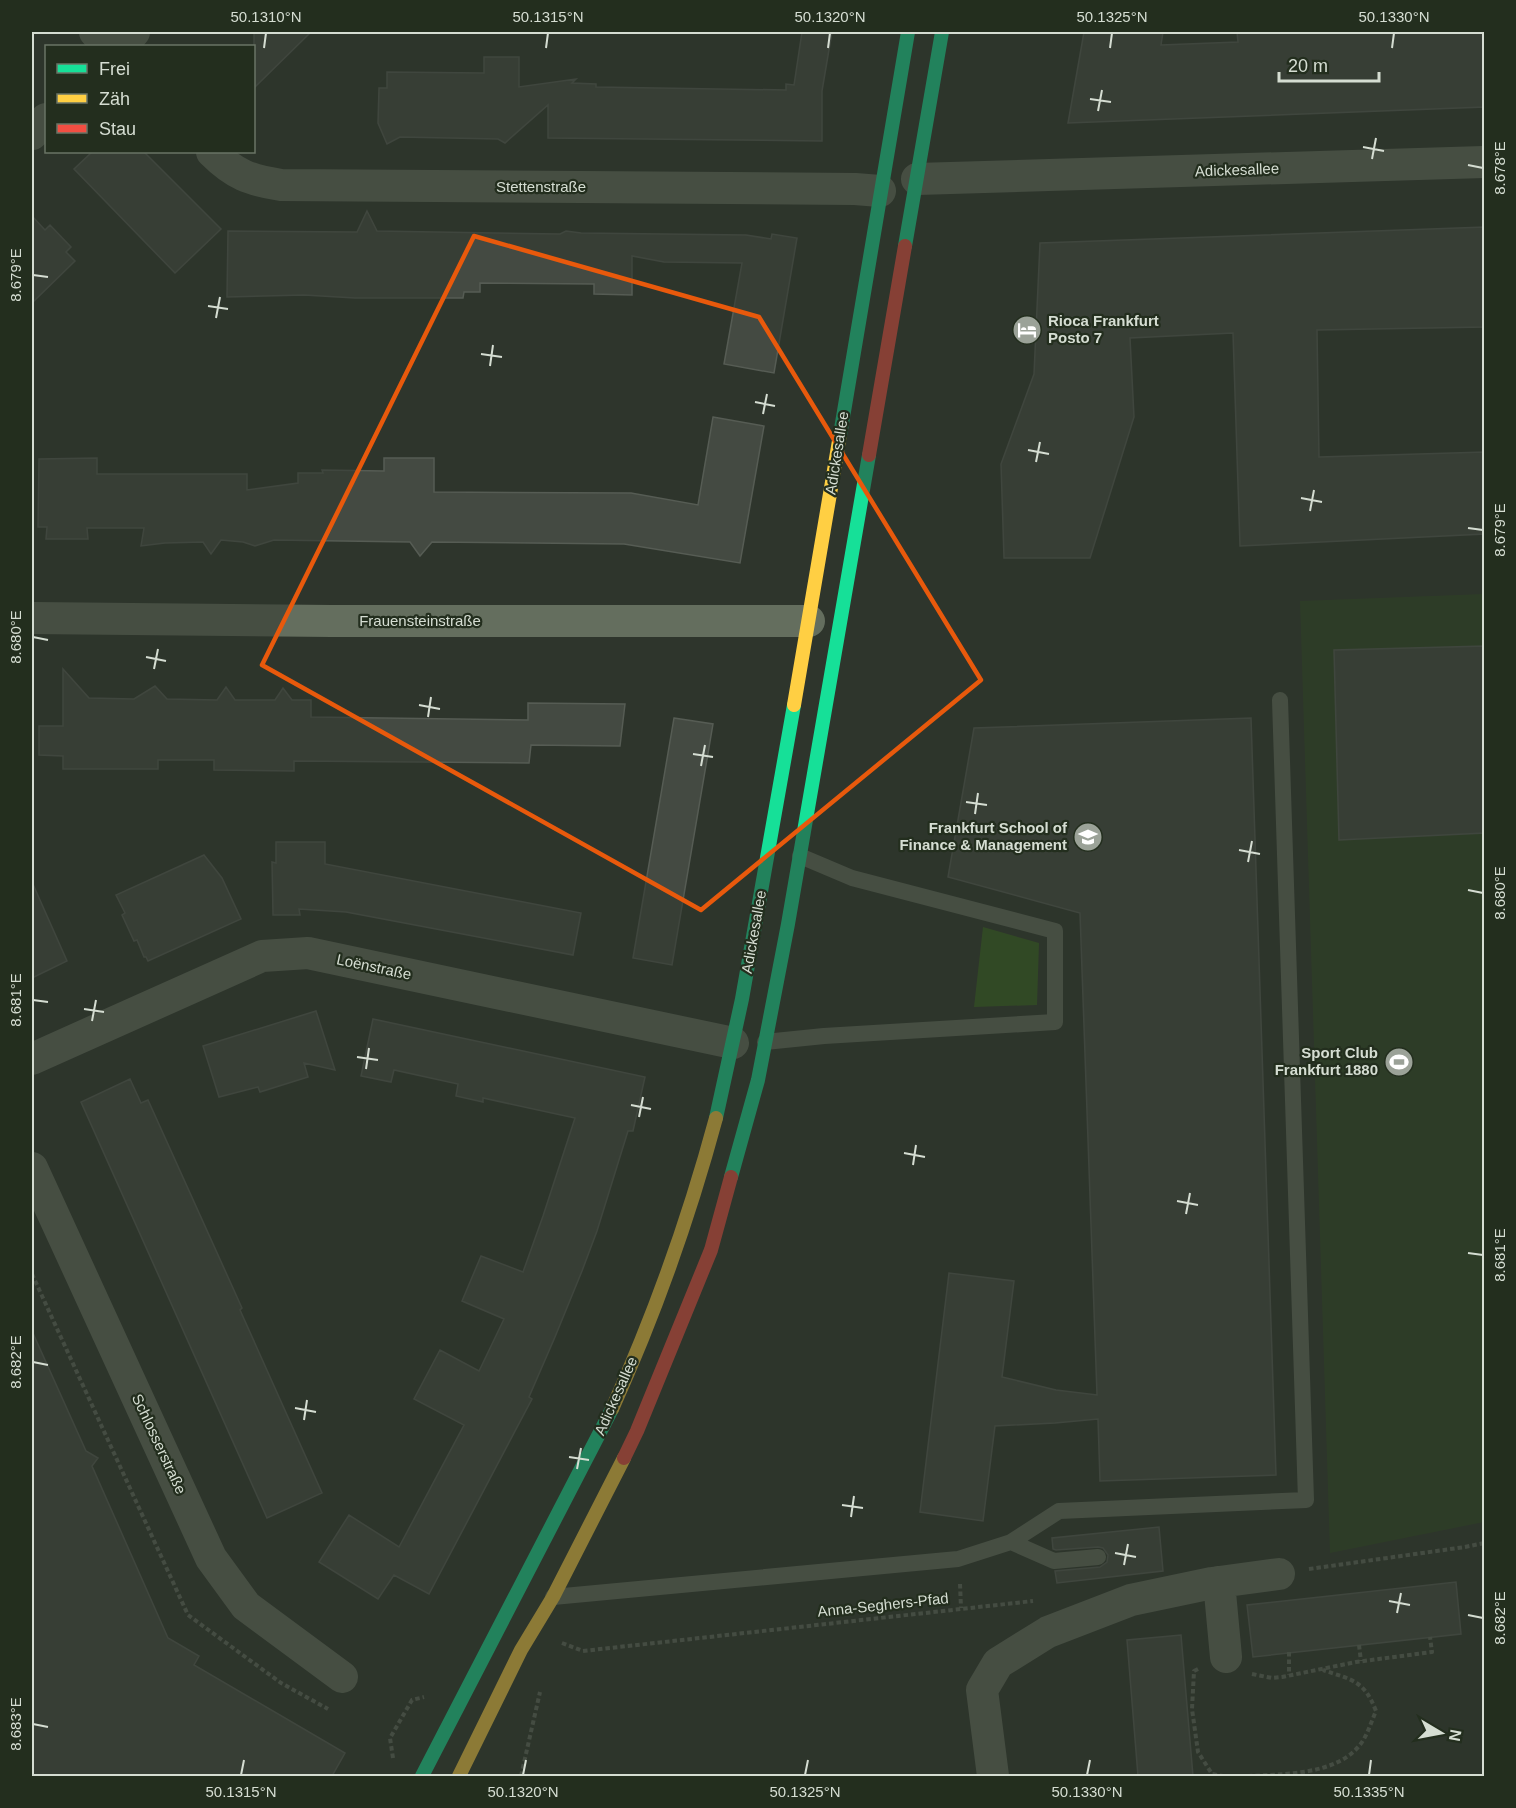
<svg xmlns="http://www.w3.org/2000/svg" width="1516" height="1808" viewBox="0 0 1516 1808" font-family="Arial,sans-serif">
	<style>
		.green { fill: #2e4622 }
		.water { fill: #37621d }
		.building { fill: #444a42; stroke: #565c54; stroke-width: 1.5 }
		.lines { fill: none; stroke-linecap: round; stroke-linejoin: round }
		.path { stroke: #61695d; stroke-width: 4; stroke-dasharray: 4.5 3; stroke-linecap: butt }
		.lane { stroke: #646e5e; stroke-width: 16 }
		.street { stroke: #646e5e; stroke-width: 32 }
		.fast { stroke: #16e098; stroke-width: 14 }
		.slow { stroke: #ffcf43; stroke-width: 14 }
		.jam { stroke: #f24e42; stroke-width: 14 }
		.marked { fill: none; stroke: #e8590c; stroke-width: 4.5; stroke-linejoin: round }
		.ticks { fill: none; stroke: #d5ddd2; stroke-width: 2 }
		.labels { text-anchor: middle; stroke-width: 4.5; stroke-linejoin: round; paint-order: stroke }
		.street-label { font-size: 15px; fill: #d5ddd2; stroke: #232e1e }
		.poi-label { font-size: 15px; font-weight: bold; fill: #d5ddd2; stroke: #232e1e; text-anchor: end }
		.neatline { fill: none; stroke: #d5ddd2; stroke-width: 2 }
		.ticks-label { font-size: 15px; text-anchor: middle; fill: #d5ddd2 }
	</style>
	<rect width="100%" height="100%" fill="#2e352c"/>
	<path class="green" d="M1484,594V1522L1330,1553L1300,601Z"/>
	<path class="water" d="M983,927L1039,943L1037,1005L974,1007Z"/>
	<path class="building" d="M254,32H311L254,88Z
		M802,32H832L822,91V141L548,138V105L505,143L498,139L400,137L387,144L378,123L379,88H387V72L484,73V57H519V87L576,79L572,83L596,84V87L786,90V84L794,85Z
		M1084,32H1163L1161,45L1238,42L1237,32H1485V107L1068,123Z
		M92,152H144L221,229L175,273L74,169Z
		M367,211L377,231L560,234L566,231L581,233L746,235L771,239L772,234L797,238L774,373L724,364L742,263L664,262L632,256V295L594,294V284L480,283V292H464L463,298H355L304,295L227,297L228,231L357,232Z
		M32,216L45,230L50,225L71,247L66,252L75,261L32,303Z
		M1485,227V327L1317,330L1319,457L1485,452V534L1240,546L1233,333L1130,338L1134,417L1090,558H1004L1001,464L1034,374L1040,243Z
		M713,417L764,426L740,563L624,544L432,542L420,556L410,542L274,540L255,546L243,542L221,540L211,554L203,542L165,543L141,546L144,528H87L88,539H46L47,527H38L39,459L97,458V474H247V490L298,483V473H323L322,470L384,471V458H434V492L631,493L698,505Z
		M1485,646V833L1339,840L1334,650Z
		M63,669L89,698L134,699L155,686L167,699L217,700L226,687L235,700H275L283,688L292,700H311V717L528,720V703L625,704L620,746L531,745L529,763L294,761V771L214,770V760H158V769H63V756L39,755V726H63Z
		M674,718L713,724L672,965L633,958Z
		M1251,718L1276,1475L1100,1481L1098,1419L1055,1423L995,1426L983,1521L920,1512L949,1273L1014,1281L1002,1377L1056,1390L1097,1395L1080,913L948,877L974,728Z
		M276,842H325V864L581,913L573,955L346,912L299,909L300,915H273L272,862L276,863Z
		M204,855L222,878L241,919L148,961L146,957H144L137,940L134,941L122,915L125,913L116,895Z
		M32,882L67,961L32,978Z
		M316,1011L335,1070L304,1063L308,1077L260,1092L258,1087L219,1097L203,1046Z
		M373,1019L645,1077L633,1131H628L597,1231L582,1271L555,1337L529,1397L532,1399L429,1594L394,1575L378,1599L319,1562L349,1515L399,1547L464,1425L414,1399L440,1350L479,1371L504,1319L462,1301L481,1256L523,1272L543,1216L575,1118L483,1098V1102L456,1096L458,1084L394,1070L391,1082L361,1076Z
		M130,1079L141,1103L148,1100L242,1308L240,1310L322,1493L267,1518L81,1102Z
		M32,1331L86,1451L98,1458L92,1466L168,1638L199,1656L194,1665L345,1753L332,1776H32Z
		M1159,1527L1163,1571L1057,1583L1055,1571L1100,1567L1107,1562L1108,1555L1103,1548L1098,1547L1056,1550L1053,1549L1052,1538Z
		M1456,1582L1461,1634L1253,1657L1247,1605Z
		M1181,1635L1193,1776H1138L1127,1640Z"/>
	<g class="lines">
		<path class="path" d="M32,1274L188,1615L281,1683L328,1709
			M1309,1569L1465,1547L1484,1543
			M960,1584L961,1608
			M562,1643L583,1651L1033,1601
			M1359,1645L1361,1661
			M1289,1652V1675
			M1198,1669L1194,1671L1192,1709L1198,1752L1212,1774L1223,1776
			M1252,1674L1272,1678L1282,1677L1356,1662L1432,1652L1430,1637
			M393,1758L390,1738L412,1700L424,1697
			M521,1776L540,1692
			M1248,1776C1284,1774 1335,1775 1359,1746C1367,1737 1371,1722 1376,1711C1364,1680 1352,1680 1323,1670"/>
		<path class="lane" d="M765,1042L824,1036L1055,1022V931L852,878L800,856
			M1011,1542L1054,1561L1098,1557
			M553,1597L958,1559L1011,1542L1059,1511L1306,1500L1280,700"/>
		<path class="street" d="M95,32L110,46
			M119,46L134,32
			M32,134L46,119
			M212,152C235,175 250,180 281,185L855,189L880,191
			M917,179L1484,162
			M32,618L332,621H809
			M32,1059L262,956L308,953L733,1043
			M32,1168L211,1558L246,1606L342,1677
			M1219,1582L1226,1657
			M993,1776L982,1690L998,1663L1048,1632L1131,1600L1212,1583L1279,1574"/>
		<path class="fast" d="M905,246L942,32
			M840,435L908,32
			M716,1118L742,999L794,705
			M731,1177L758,1080L788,924L869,455
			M422,1776L612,1409"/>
		<path class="slow" d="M794,705L840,435
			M612,1409C654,1316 689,1218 716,1118
			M459,1776L521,1650L553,1597L624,1458"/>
		<path class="jam" d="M869,455L905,246
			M624,1458L637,1431L711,1250L731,1177"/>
	</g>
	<path d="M0 0H1516V1808H0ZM474,236L759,317L981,680L701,910L262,665Z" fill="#2e352c" fill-opacity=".55" fill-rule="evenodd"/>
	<path class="marked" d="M474,236L759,317L981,680L701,910L262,665Z"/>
	<path class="ticks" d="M264,48L266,33M546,48L548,33M828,48L830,33M1110,48L1112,33M1392,48L1394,33M1090,99L1111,102M1098,111L1102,90M1363,147L1384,151M1372,159L1376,138M1468,165L1483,168M33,275L48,277M208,306L228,309M216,318L220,297M481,354L502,357M490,366L493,345M755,402L775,406M763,414L767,394M1028,450L1049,454M1036,462L1040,442M1301,498L1322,502M1310,511L1314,490M1468,528L1483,530M33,637L48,640M146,657L166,661M154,669L158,649M419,705L440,709M428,717L431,697M693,754L713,757M701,766L705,745M966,802L987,805M975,814L978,793M1239,850L1260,854M1248,862L1252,841M1468,890L1483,893M33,1000L48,1002M84,1009L104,1012M92,1021L96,1000M357,1057L378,1060M366,1069L369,1048M631,1105L651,1109M639,1117L643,1097M904,1153L925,1157M913,1165L916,1145M1177,1201L1198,1205M1186,1214L1190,1193M1468,1253L1483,1255M33,1362L48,1365M295,1408L316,1412M304,1420L307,1400M569,1457L589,1460M577,1469L581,1448M842,1505L863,1508M851,1517L854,1496M1115,1553L1136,1557M1124,1565L1128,1544M1389,1601L1410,1605M1397,1613L1401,1593M1468,1615L1483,1618M33,1724L48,1727M241,1775L244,1760M523,1775L526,1760M805,1775L808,1760M1087,1775L1090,1760M1369,1775L1371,1760"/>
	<defs>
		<g id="hotel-disc" transform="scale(1.5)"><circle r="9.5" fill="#9ba298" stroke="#232e1e"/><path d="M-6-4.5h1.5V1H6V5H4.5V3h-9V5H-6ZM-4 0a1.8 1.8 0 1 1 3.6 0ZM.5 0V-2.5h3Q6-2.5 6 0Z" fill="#fff"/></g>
		<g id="university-disc" transform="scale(1.5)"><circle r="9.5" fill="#9ba298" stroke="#232e1e"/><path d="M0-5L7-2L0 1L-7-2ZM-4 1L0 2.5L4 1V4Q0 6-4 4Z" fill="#fff"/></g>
		<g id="stadium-disc" transform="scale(1.5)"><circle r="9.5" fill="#9ba298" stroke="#232e1e"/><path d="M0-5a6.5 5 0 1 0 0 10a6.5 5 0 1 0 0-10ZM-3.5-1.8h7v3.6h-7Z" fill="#fff"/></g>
	</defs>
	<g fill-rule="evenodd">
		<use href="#hotel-disc" x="1027" y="330"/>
		<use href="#university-disc" x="1088" y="837"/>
		<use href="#stadium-disc" x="1399" y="1062"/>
	</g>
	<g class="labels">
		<g class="street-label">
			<text transform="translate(1237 170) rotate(-2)" y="5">Adickesallee</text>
			<text x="541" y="192">Stettenstraße</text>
			<text transform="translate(837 453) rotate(-81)" y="5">Adickesallee</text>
			<text x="420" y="626">Frauensteinstraße</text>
			<text transform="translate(754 932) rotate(-80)" y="5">Adickesallee</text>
			<text transform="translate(374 967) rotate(12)" y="5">Loënstraße</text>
			<text transform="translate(616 1396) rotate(-66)" y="5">Adickesallee</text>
			<text transform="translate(159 1444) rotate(65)" y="5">Schlosserstraße</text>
			<text transform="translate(883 1605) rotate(-6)" y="5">Anna-Seghers-Pfad</text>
		</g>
		<g class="poi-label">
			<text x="1048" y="326" text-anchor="start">Rioca Frankfurt<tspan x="1048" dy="17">Posto 7</tspan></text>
			<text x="1067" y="833">Frankfurt School of<tspan x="1067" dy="17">Finance &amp; Management</tspan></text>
			<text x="1378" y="1058">Sport Club<tspan x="1378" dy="17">Frankfurt 1880</tspan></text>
		</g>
	</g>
	<rect width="1516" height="1808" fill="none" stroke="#232e1e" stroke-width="66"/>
	<rect x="45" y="45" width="210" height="108" fill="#232e1e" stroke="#6a7466" stroke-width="1.5"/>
	<rect x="57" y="64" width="30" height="9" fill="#16e098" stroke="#6a7466" stroke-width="1.5"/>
	<text x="99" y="75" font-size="18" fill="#d5ddd2">Frei</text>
	<rect x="57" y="94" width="30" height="9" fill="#ffcf43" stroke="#6a7466" stroke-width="1.5"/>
	<text x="99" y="105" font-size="18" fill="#d5ddd2">Zäh</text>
	<rect x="57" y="124" width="30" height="9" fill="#f24e42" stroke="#6a7466" stroke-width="1.5"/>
	<text x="99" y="135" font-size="18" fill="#d5ddd2">Stau</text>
	<g transform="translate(1441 1733) rotate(100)" stroke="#232e1e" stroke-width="4.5" paint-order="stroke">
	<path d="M0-4.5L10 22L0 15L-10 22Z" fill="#d5ddd2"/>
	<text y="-9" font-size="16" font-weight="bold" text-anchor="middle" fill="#d5ddd2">N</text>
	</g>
	<path d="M1279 72v9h100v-9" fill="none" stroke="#d5ddd2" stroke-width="3"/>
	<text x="1288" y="72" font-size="18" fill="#d5ddd2" stroke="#232e1e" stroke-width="4.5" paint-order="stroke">20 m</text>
	<rect x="33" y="33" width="1450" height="1742" class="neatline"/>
	<g class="ticks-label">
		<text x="266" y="22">50.1310°N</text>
		<text x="548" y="22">50.1315°N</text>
		<text x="830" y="22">50.1320°N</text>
		<text x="1112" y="22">50.1325°N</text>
		<text x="1394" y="22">50.1330°N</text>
		<text transform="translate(1500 168) rotate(-90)" y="5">8.678°E</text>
		<text transform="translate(16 275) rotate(-90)" y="5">8.679°E</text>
		<text transform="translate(1500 530) rotate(-90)" y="5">8.679°E</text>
		<text transform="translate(16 637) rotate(-90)" y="5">8.680°E</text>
		<text transform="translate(1500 893) rotate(-90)" y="5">8.680°E</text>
		<text transform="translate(16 1000) rotate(-90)" y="5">8.681°E</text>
		<text transform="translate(1500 1255) rotate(-90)" y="5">8.681°E</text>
		<text transform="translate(16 1362) rotate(-90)" y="5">8.682°E</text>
		<text transform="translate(1500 1618) rotate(-90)" y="5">8.682°E</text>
		<text transform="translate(16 1724) rotate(-90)" y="5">8.683°E</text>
		<text x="241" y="1797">50.1315°N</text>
		<text x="523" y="1797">50.1320°N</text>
		<text x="805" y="1797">50.1325°N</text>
		<text x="1087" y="1797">50.1330°N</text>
		<text x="1369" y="1797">50.1335°N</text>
	</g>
</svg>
